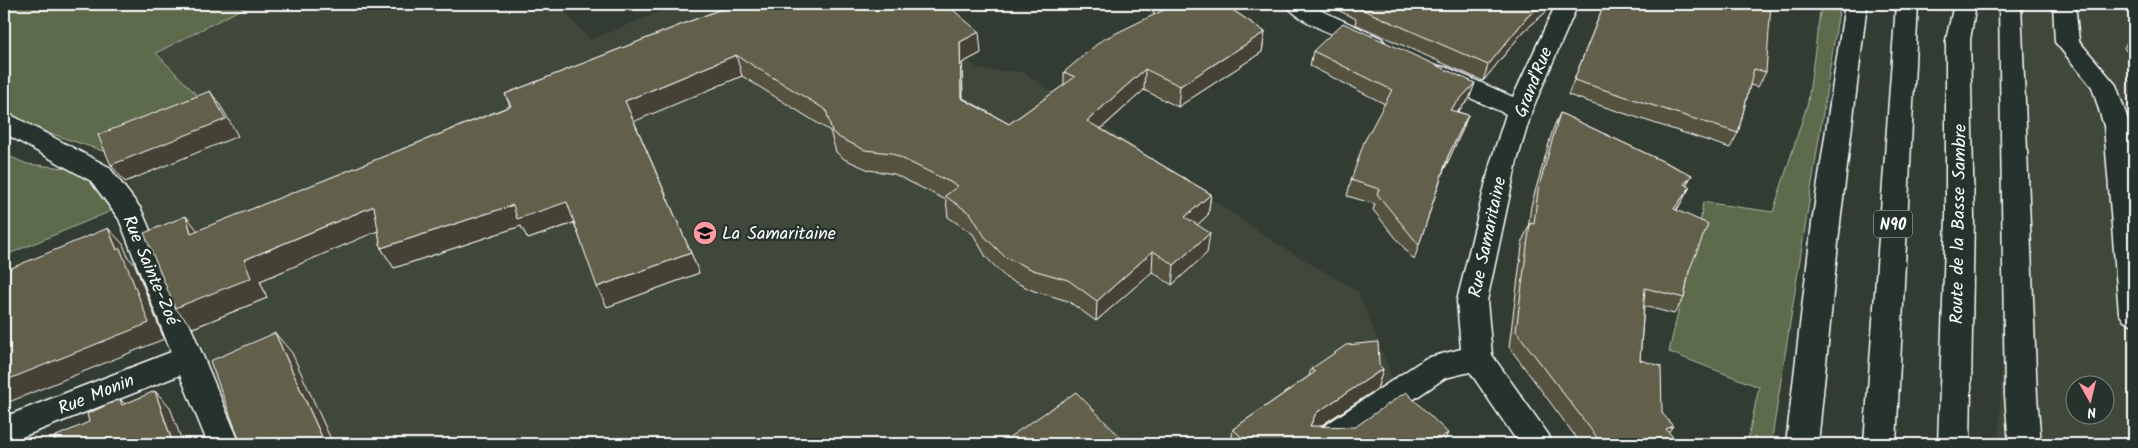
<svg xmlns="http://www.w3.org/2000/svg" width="2138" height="448" viewBox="0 0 2138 448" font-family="Kalam,sans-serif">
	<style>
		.built { fill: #40473a; fill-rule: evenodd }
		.green { fill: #5d6a4c; stroke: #aeb4a6 }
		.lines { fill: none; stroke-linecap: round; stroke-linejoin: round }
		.minor-casing { stroke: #fff; stroke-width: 3 }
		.highway-casing { stroke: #fff; stroke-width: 3 }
		.minor { fill: #26332d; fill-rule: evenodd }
		.highway { fill: #26332d; fill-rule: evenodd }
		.wall { fill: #545341; stroke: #fff }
		.shaded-wall { fill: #454335; stroke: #fff }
		.building { fill: #62604c; stroke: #fff }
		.labels { text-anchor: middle; stroke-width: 4.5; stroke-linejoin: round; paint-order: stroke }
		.shield { fill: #26332d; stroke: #bec2c0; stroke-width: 1 }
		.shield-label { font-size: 16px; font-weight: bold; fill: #fff }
		.street-label { font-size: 18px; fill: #fff; stroke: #26332d }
		.poi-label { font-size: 18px; fill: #fff; stroke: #26332d; text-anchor: start }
	</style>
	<rect width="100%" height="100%" fill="#323c33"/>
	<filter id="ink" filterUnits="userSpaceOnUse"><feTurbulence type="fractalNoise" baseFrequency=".02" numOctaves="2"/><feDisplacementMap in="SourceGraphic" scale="10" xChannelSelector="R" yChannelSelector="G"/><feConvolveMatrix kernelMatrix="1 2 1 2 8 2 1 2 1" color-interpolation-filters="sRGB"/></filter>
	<g filter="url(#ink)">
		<path class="built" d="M251,4H558L590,40L679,4H917L977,69L1023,72L1279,245L1358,291L1394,382L1309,444H229L180,337L144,222L115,155L216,114L155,53Z
			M2010,4H2134V444H1999L2011,25ZM2076,386H2106V416H2076Z"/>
		<path class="green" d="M4,4H251L156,53L216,115L115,155L4,118Z
			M1821,4H1840L1771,444H1747L1759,387L1669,352L1682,294L1698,241L1703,202L1773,212L1808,102Z
			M4,154L27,164L94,171L123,206L4,256Z"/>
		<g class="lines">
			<g class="minor-casing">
				<path id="minor" d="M1286,4H1312L1322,11L1381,38L1385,43L1381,48L1373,50L1365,48C1344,38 1297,23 1286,4Z
					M1556,4H1578L1532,110L1517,161L1487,301L1492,355L1548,434L1553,444H1519L1470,372L1445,378L1348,444H1307L1312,434L1426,358L1461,349L1457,301L1491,161L1506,114L1430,80L1427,74L1430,68L1439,66L1448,68L1513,97Z
					M2053,4H2075L2079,41L2116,85L2130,126L2134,171V325L2124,321L2119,313L2104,126L2092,87L2055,42Z
					M4,114L13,116L109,167L141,209L240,444H208L180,375L4,444V417L171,352L119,219L91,181L4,133Z"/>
			</g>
			<g class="highway-casing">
				<path id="highway" d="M1845,4H1867L1840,223L1818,444H1786L1812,223Z
					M1896,4H1918L1896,444H1864Z
					M1954,4H1976L1970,40L1974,217L1970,444H1938L1946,217V40Z
					M1999,4H2021L2037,396L2041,444H2009L2005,396Z"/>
			</g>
			<use href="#minor" class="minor"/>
			<use href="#highway" class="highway"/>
		</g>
		<path class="wall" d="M734,4L981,53L962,63L963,98L1009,124L1064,85V72L1155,14L1140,4H1224L1265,32L1262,52L1178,107L1144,90L1101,129L1211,194L1208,215L1197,225L1207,253L1172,285L1152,272L1096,321L1068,301L1034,291L1006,278L986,257L973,234L948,217L946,200L894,174L869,170L844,159L836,152L830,131L742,76L634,121L691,253L699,273L607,307L574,223L528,239L521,226L394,268L381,248L378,230L260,281L267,298L193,328L198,231L510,106L505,94Z
			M1325,4H1555L1523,32L1483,81L1355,24L1356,19Z
			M1604,4L1766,72L1758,87L1750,85L1738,133L1730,148L1568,95Z
			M2134,29V61L2124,48Z
			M1313,51L1475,83L1469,99L1458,112L1468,115L1462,131L1443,172L1414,260L1373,210L1375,204L1347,196L1351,180L1385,104L1310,66Z
			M1560,113L1692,175L1686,185L1681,203L1677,210L1689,271L1684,298L1674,314L1644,306L1640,360L1662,413L1668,432L1679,444H1581L1509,347L1523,239L1528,228L1531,206L1553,129Z
			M1379,365L1383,369L1377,389L1321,426L1443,444H1231L1233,429L1309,376L1311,369Z"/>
		<path class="shaded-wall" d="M1542,4H1555L1523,32L1483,81L1488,65L1528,16Z
			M979,32L981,53L962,63L963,118L961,98L960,42Z
			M1265,32L1262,52L1178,107L1180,86Z
			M736,55L742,76L633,122L625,101Z
			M1145,69L1144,90L1087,141V121Z
			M1475,83L1469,99L1445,125L1450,110Z
			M210,91L222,108L238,136L125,182L111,165Z
			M1468,115L1462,131L1443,172L1448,156Z
			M1692,175L1683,191L1684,184Z
			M1690,187L1681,203L1665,225L1674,209Z
			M1211,194L1208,215L1183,238L1185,217Z
			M567,202L576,222L528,239L521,226L394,268L381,248L513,205Z
			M374,206L387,227L260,281L267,298L193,328L175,308L244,260Z
			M186,216L202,236L191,233Z
			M108,228L123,244L128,257L135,265L164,339L4,404V381L117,250Z
			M1210,233L1207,253L1172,285L1174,265Z
			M1153,251L1152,272L1096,321L1097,301Z
			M691,253L699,273L607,307L597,287Z
			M275,333L292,353L333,444H325Z
			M1383,369L1377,389L1311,432L1310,426L1316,413Z
			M155,391L170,407L183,444H173Z
			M120,399L136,414L122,405Z
			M1673,426L1662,441L1666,429Z
			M1448,433L1443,444H1432Z"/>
		<path class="building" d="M734,4H946L979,32L960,42L961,98L1009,124L1075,77L1064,72L1102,40L1172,6L1170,4H1224L1265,32L1180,86L1145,69L1087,121L1211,194L1185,217L1210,233L1174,265L1153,251L1097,301L1068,280L1033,270L1005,257L985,237L971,214L945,196L958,186L891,153L865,150L840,138L832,132L826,110L736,55L625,101L691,253L597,287L567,202L517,219L513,205L381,248L374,206L244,260L251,278L175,308L144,233L186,216L191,233L511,106L505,94Z
			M1362,4H1542L1528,16L1488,65L1359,8L1363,4Z
			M1604,4H1771L1766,72L1754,69L1738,133L1574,80Z
			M1343,23L1475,83L1450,110L1468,115L1448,156L1419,245L1377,194L1379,189L1351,180L1364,142L1392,90L1313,51Z
			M210,91L226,119L111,165L98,135Z
			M1560,113L1692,175L1684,184L1690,187L1674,209L1708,224L1689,271L1684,298L1645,288L1640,360L1661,366L1662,413L1673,426L1666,429L1679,444H1602L1516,331L1530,223L1534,224L1538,190Z
			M108,228L117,250L120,248L149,323L4,381V271Z
			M275,333L325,444H241L210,361Z
			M1378,342L1379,365L1383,369L1316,413L1310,426L1355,427L1406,392L1448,433L1432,444H1273L1272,443L1271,444H1248L1233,429L1315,372L1311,369L1346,345Z
			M155,391L173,444H56L54,437L89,422L87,414L120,399L122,405Z
			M1076,392L1127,444H999Z
			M478,440L480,444H470Z"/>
	</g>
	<defs>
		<g id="school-disc" transform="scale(1.25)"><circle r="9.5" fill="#ff9aa2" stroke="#26332d"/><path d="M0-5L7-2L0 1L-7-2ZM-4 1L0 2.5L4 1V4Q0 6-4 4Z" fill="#111"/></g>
	</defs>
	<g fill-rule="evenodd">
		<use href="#school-disc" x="705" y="233"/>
	</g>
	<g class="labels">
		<rect class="shield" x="1874" y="210.5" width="38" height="27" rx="4"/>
		<g class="shield-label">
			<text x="1893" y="230">N90</text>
		</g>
		<g class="street-label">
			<text transform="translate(1533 82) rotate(-68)" y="6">Grand'Rue</text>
			<text transform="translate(1958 224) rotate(-89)" y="6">Route de la Basse Sambre</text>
			<text transform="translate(1487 237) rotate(-78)" y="6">Rue Samaritaine</text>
			<text transform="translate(151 270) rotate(67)" y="6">Rue Sainte-Zoé</text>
			<text transform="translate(96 394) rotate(-22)" y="6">Rue Monin</text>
		</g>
		<g class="poi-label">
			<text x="722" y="239">La Samaritaine</text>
		</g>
	</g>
	<rect width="2138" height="448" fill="none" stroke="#26332d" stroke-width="20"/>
	<rect x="10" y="10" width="2118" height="428" fill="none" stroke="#fff" stroke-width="2" filter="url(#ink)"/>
	<g transform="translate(2090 400) rotate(172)"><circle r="24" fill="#26332d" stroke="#7d8581"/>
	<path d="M0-4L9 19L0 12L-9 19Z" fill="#ff9aa2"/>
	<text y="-8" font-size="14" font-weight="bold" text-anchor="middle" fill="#ffffff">N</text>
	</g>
</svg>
